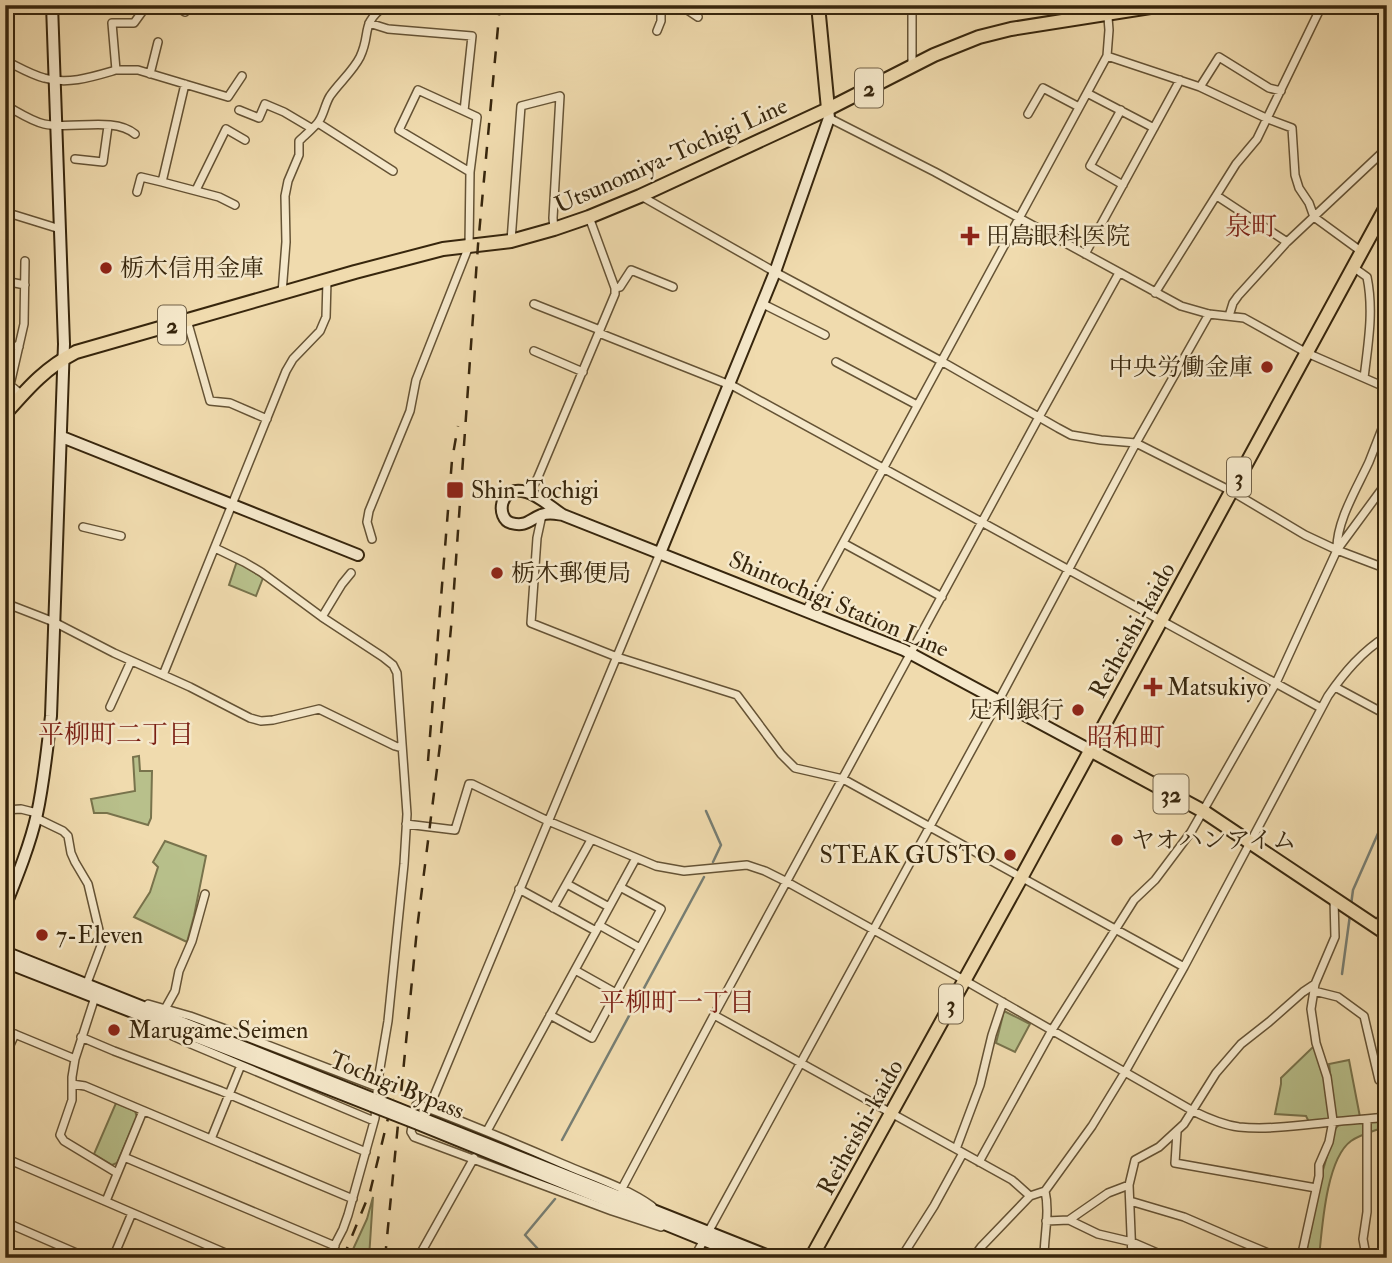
<svg xmlns="http://www.w3.org/2000/svg" width="1392" height="1263" viewBox="0 0 1392 1263" font-family="'IM FELL Double Pica','Noto Serif JP',serif">
	<style>
		.green { fill: #b8c08b; stroke: #78734c; stroke-width: 2 }
		.lines { fill: none; stroke-linecap: round; stroke-linejoin: round }
		.stream { stroke: #777e73; stroke-width: 2.5 }
		.street-casing { stroke: #655335; stroke-width: 10 }
		.secondary-casing { stroke: #37260d; stroke-width: 14 }
		.primary-casing { stroke: #37260d; stroke-width: 16 }
		.street { stroke: #f5e8ca; stroke-width: 7 }
		.secondary { stroke: #f5e8ca; stroke-width: 10 }
		.primary { stroke: #f0dbae; stroke-width: 12 }
		.rail { stroke: #37260d; stroke-width: 2.5; stroke-dasharray: 12 12; stroke-linecap: butt }
		.secondary-bridge-casing { stroke: #37260d; stroke-width: 14; stroke-linecap: butt }
		.secondary-bridge { stroke: #f5e8ca; stroke-width: 10 }
		.poi-dot { fill: #8f2418; stroke: #f5e8ca; stroke-width: 2.5 }
		.labels { text-anchor: middle; stroke-width: 5; stroke-linejoin: round; paint-order: stroke }
		.shield { fill: #f5e8ca; stroke: #706046; stroke-width: 2 }
		.shield-label { font-size: 23px; font-weight: bold; fill: #37260d }
		.street-label { font-size: 24px; fill: #37260d; stroke: #f5e8ca }
		.poi-label { font-size: 24px; fill: #37260d; stroke: #f5e8ca; text-anchor: start }
		.neighbourhood-label { font-size: 26px; fill: #7a1f14; stroke: #f5e8ca }
	</style>
	<rect width="100%" height="100%" fill="#f0dbae"/>
	<filter id="stains"><feTurbulence type="fractalNoise" baseFrequency=".00286" numOctaves="4"/><feColorMatrix values="0 0 0 0 .2 0 0 0 0 .09 0 0 0 0 .02 0 0 0 .5 -.17"/></filter>
	<radialGradient id="worn" r=".72"><stop offset=".6" stop-color="#630" stop-opacity="0"/><stop offset="1" stop-color="#630" stop-opacity=".3"/></radialGradient>
	<path class="green" d="M237,561L263,578L256,596L229,585Z
		M139,756L140,771H152L151,818L148,825L107,813H94L91,799L135,791L133,757Z
		M165,841L206,856L194,916L187,942L134,917L150,892L158,867L153,862Z
		M1004,1011L1030,1024L1015,1052L996,1043Z
		M1314,1046L1324,1075L1330,1120L1309,1122L1306,1116L1275,1114L1281,1084V1078Z
		M1349,1060L1360,1117L1336,1120L1329,1064Z
		M116,1103L135,1111L137,1117L117,1163L112,1165L94,1154Z
		M1387,1119V1126C1375,1131 1361,1134 1351,1141C1326,1159 1322,1229 1319,1258H1305L1323,1170L1335,1129L1340,1123Z
		M373,1197L369,1258H349L367,1219Z"/>
	<g class="lines">
		<path class="stream" d="M706,811L721,845L713,862
			M1351,905L1353,890L1387,813
			M1342,974L1350,915
			M562,1140L704,877
			M514,1258L515,1256L518,1258
			M534,1258L538,1249L525,1235L555,1199"/>
		<g class="street-casing">
			<path id="street" d="M174,5L185,12L190,5
				M680,5L698,17
				M369,23L388,29L472,36L464,111L477,117L470,172
				M657,31L661,21V5
				M1107,56L1200,87L1268,119L1292,128L1295,175L1299,188L1309,203L1314,217L1362,252
				M8,62C20,68 32,75 44,78C68,85 92,77 116,70L112,23H134L147,5
				M912,66V5
				M116,70H138L228,97L242,76
				M150,74L158,42
				M1200,87L1219,57L1269,88L1281,91
				M1087,93L1154,128
				M5,105C18,112 31,121 44,124C70,130 114,116 135,134
				M239,110L259,118L265,104L284,112L311,128
				M1121,110L1090,166L1123,185
				M1028,114L1043,88L1079,107
				M829,118L935,172L1181,306L1209,314L1244,318L1307,353L1387,388
				M318,123L393,171
				M75,159L103,162L108,126
				M162,182L219,197L235,205
				M196,190L226,129L245,140
				M137,192L141,177L162,182L185,84
				M641,196L775,272L941,361L1058,428L1071,435L1101,440L1136,443L1231,491L1305,535L1337,550L1276,683L1203,811L1191,832L1155,880L1134,900L1052,1030L979,1162
				M1217,196L1287,242
				M5,212L60,229
				M511,241L521,106L560,96L553,218L554,229
				M1085,254L1180,80
				M1353,267L1367,277C1374,311 1368,344 1364,378
				M5,281L25,285
				M615,288L620,287L631,270L673,287
				M282,293L286,242L285,196L288,181L299,155V141C304,136 316,126 319,121C324,114 325,104 330,96C339,83 353,71 360,57C372,32 359,25 386,5
				M1155,293L1236,164L1257,139L1322,5
				M534,304L600,330
				M763,304L825,335
				M1229,316L1233,303L1238,296L1287,242L1387,148
				M187,320L210,401L230,403L267,419
				M599,333L735,387L1321,708
				M5,344L19,347
				M534,351L583,372
				M836,362L917,405
				M5,384L10,385L22,395
				M10,385L24,324L25,261
				M524,491L535,483L538,477L615,294V288L589,217
				M542,515L537,538L531,623L617,657L737,695L781,754L795,768L843,779L1184,967
				M83,527L121,536
				M372,539L367,522L369,511L410,411L416,380L469,246L470,172L399,130L418,90L464,111
				M843,543L942,597
				M215,548L244,562L261,572L322,617L383,657L393,665L397,673L407,814L404,864L388,1021L378,1080L375,1118L348,1215L343,1229L328,1258
				M1337,550C1336,522 1357,488 1369,462C1375,447 1381,431 1387,416
				M1337,550L1387,482
				M1337,550L1387,569
				M5,603L54,622L114,653L190,687L250,718L261,721L273,720L319,709L395,746L402,748
				M806,611L1107,56L1109,30L1107,5
				M322,617L342,584L351,573
				M163,675L286,371L293,359L320,331L326,317L327,280
				M1335,687L1387,715
				M110,707L131,661
				M5,810L21,809L37,813
				M36,818L63,831L68,836L71,853L75,862L88,884L102,943L87,983
				M406,824L455,830L469,784H472L548,821L656,866L684,871L747,865L765,871L787,882L964,980L1193,1111C1207,1118 1223,1125 1239,1127C1270,1130 1302,1125 1332,1122C1350,1120 1369,1119 1387,1117
				M1384,846L1387,847
				M567,884L609,907
				M519,889L596,931
				M553,908L591,840
				M599,925L640,948
				M1376,926L1387,911
				M575,970L616,993
				M1314,991L1338,997L1364,1016L1379,1080
				M95,997L75,1059L72,1077V1100L60,1135L64,1141L117,1173
				M148,1004L190,1016L231,1031L377,1087
				M165,1009L175,991L179,971L192,941L205,894
				M550,1015L592,1038L661,909L620,887
				M714,1015L1012,1180L1030,1196
				M144,1020L155,1028L186,1042L374,1121
				M5,1030L75,1059
				M81,1037L114,1051L221,1091L366,1152
				M5,1056L15,1034
				M72,1084L85,1086L353,1199
				M429,1108L660,553
				M1367,1119V1212L1363,1239L1365,1250L1372,1258
				M487,1131L636,858
				M1177,1132L1175,1163L1316,1188
				M211,1139L241,1065
				M956,1149L980,1085L992,1035L1003,1002
				M124,1157L335,1246
				M5,1158L237,1258
				M618,1196L714,1015L1039,417L1119,273
				M106,1201L143,1111
				M1130,1201L1184,1217L1237,1240L1280,1258
				M652,1206C625,1187 593,1177 563,1164C515,1143 467,1123 417,1104L416,1105L411,1132L414,1137L612,1211L661,1227
				M1069,1220L1108,1193L1129,1185
				M1046,1221L1069,1220L1098,1234L1132,1242L1169,1258
				M5,1222L88,1258
				M113,1258L132,1213
				M418,1258L474,1158
				M694,1258L999,700L1136,443L1209,314
				M901,1258L934,1206L963,1153
				M973,1258L981,1247L1030,1196L1045,1191L1092,1126L1125,1072L1184,967L1328,696C1344,673 1362,651 1387,636
				M1044,1258C1044,1236 1050,1212 1045,1191
				M1132,1258L1129,1185L1135,1160L1159,1147L1184,1124L1216,1073L1241,1044L1269,1022L1303,992L1315,984
				M1301,1258L1319,1176V1165L1329,1142L1333,1121L1327,1077L1316,1043L1311,1009L1315,984L1335,937L1334,899
				M1376,1258L1387,1244"/>
		</g>
		<g class="secondary-casing">
			<path id="secondary" d="M62,437L358,555
				M563,515C556,514 549,512 541,515C529,520 526,527 511,523C496,519 498,484 526,492C538,495 552,508 563,515L904,650L1090,750
				M660,553L775,272L829,118L828,109
				M5,907C17,877 30,845 37,814C44,782 47,749 51,716L64,344L52,5
				M5,952L374,1099
				M5,962L372,1106
				M419,1117L774,1258
				M418,1124L748,1258"/>
		</g>
		<g class="primary-casing">
			<path id="primary" d="M818,5L828,109
				M1383,5L1387,7
				M5,414C28,388 45,368 76,352L355,272L443,249L511,241L554,229L589,217L640,196L828,109L934,55L979,37L1011,29L1163,5
				M1090,750L1203,811L1387,934
				M811,1258L1021,878L1387,205"/>
		</g>
		<use href="#street" class="street"/>
		<use href="#secondary" class="secondary"/>
		<use href="#primary" class="primary"/>
		<path class="rail" d="M428,761L452,460L458,426
			M343,1258L370,1192L393,1098
			M385,1258L417,929L440,745L452,617L478,245L500,5"/>
		<g class="secondary-bridge-casing">
			<path id="secondary-bridge" d="M374,1099L419,1117
				M372,1106L418,1124"/>
		</g>
		<use href="#secondary-bridge" class="secondary-bridge"/>
	</g>
	<g class="poi-dot">
		<path d="M966.5 225.5h7v7h7v7h-7v7h-7v-7h-7v-7h7z"/>
		<circle cx="106" cy="268" r="7"/>
		<circle cx="1267" cy="367" r="7"/>
		<rect x="446" y="481" width="18" height="18" rx="3.5"/>
		<circle cx="497" cy="573" r="7"/>
		<path d="M1149.5 676.5h7v7h7v7h-7v7h-7v-7h-7v-7h7z"/>
		<circle cx="1078" cy="710" r="7"/>
		<circle cx="1117" cy="840" r="7"/>
		<circle cx="1010" cy="855" r="7"/>
		<circle cx="42" cy="935" r="7"/>
		<circle cx="114" cy="1030" r="7"/>
	</g>
	<g class="labels">
		<g class="shield">
			<rect x="855" y="68.5" width="28" height="39" rx="5"/>
			<rect x="158" y="305.5" width="28" height="39" rx="5"/>
			<rect x="1227" y="457.5" width="24" height="39" rx="5"/>
			<rect x="1153.5" y="774.5" width="35" height="39" rx="5"/>
			<rect x="939" y="984.5" width="24" height="39" rx="5"/>
		</g>
		<g class="shield-label">
			<text x="869" y="96">2</text>
			<text x="172" y="333">2</text>
			<text x="1239" y="485">3</text>
			<text x="1171" y="802">32</text>
			<text x="951" y="1012">3</text>
		</g>
		<g class="street-label">
			<text transform="translate(671 155) rotate(-24)" y="8">Utsunomiya-Tochigi Line</text>
			<text transform="translate(839 604) rotate(23)" y="8">Shintochigi Station Line</text>
			<text transform="translate(1132 630) rotate(-61)" y="8">Reiheishi-kaido</text>
			<text transform="translate(397 1085) rotate(22)" y="8">Tochigi Bypass</text>
			<text transform="translate(860 1127) rotate(-61)" y="8">Reiheishi-kaido</text>
		</g>
		<g class="poi-label">
			<text x="986" y="244">田島眼科医院</text>
			<text x="120" y="276">栃木信用金庫</text>
			<text x="1253" y="375" text-anchor="end">中央労働金庫</text>
			<text x="471" y="498">Shin-Tochigi</text>
			<text x="511" y="581">栃木郵便局</text>
			<text x="1167" y="695">Matsukiyo</text>
			<text x="1064" y="718" text-anchor="end">足利銀行</text>
			<text x="1131" y="848">ヤオハンアイム</text>
			<text x="996" y="863" text-anchor="end">STEAK GUSTO</text>
			<text x="56" y="943">7-Eleven</text>
			<text x="128" y="1038">Marugame Seimen</text>
		</g>
		<g class="neighbourhood-label">
			<text x="1251" y="235">泉町</text>
			<text x="116" y="743">平柳町二丁目</text>
			<text x="1126" y="746">昭和町</text>
			<text x="677" y="1011">平柳町一丁目</text>
		</g>
	</g>
	<rect width="1392" height="1263" fill="none" stroke="#f0dbae" stroke-width="28"/>
	<rect x="7" y="7" width="1378" height="1249" fill="none" stroke="#37260d" stroke-width="3.5"/>
	<rect x="14" y="14" width="1364" height="1235" fill="none" stroke="#37260d" stroke-width="2"/>
	<rect width="100%" height="100%" filter="url(#stains)"/>
	<rect width="100%" height="100%" fill="url(#worn)"/>
</svg>
